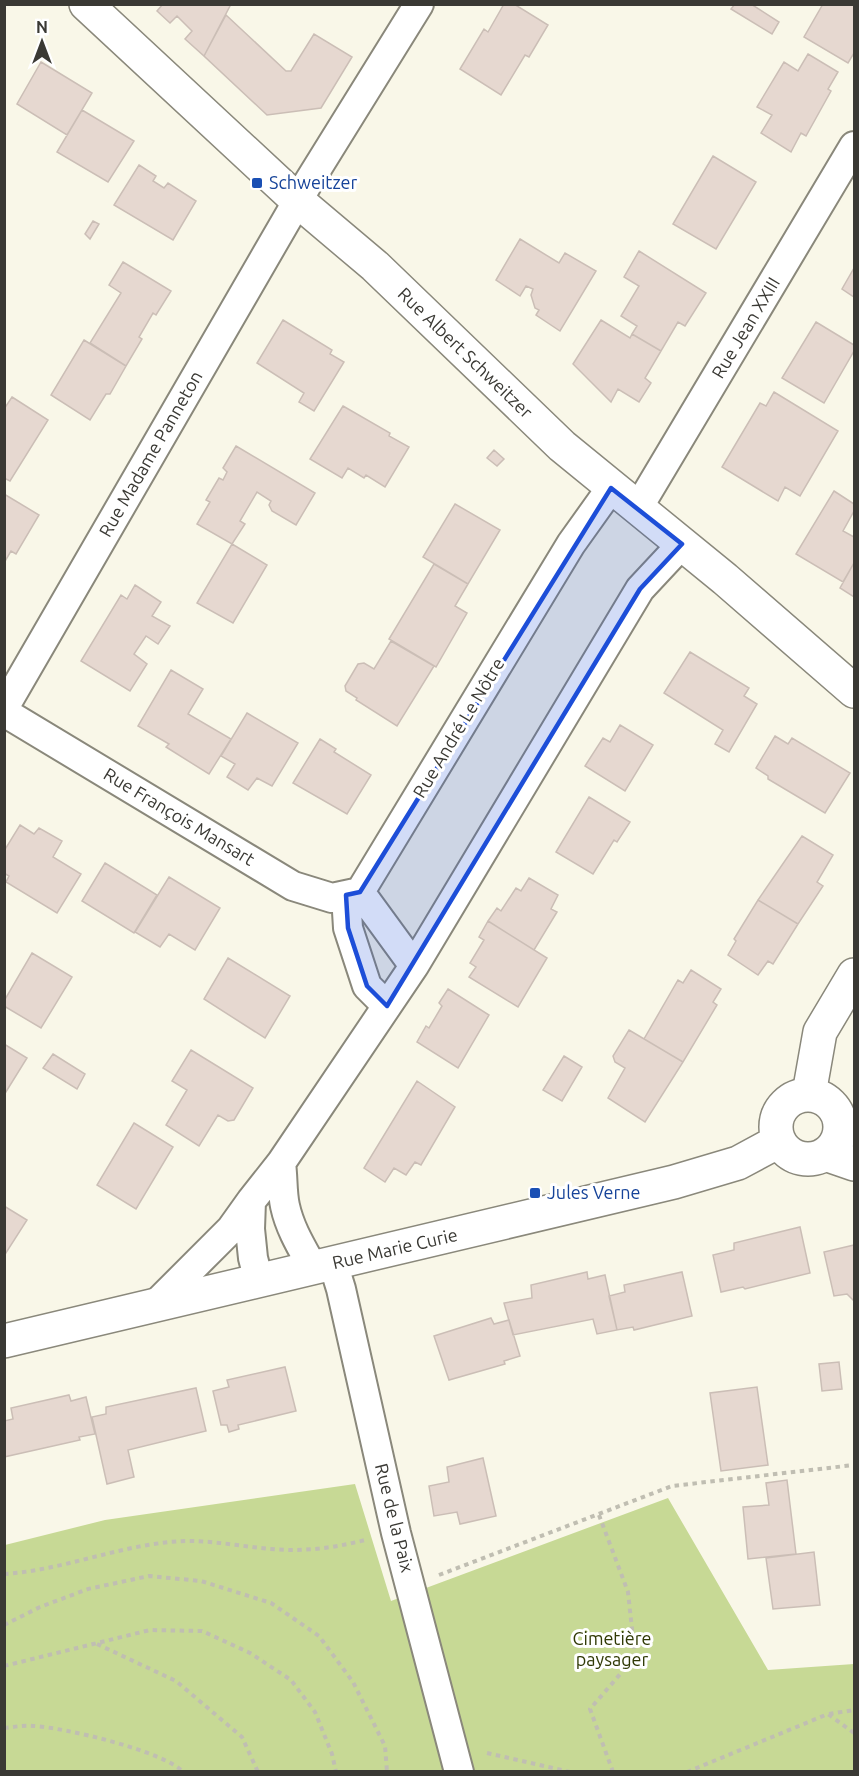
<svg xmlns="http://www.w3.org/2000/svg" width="859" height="1776" viewBox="0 0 859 1776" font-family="Ubuntu,sans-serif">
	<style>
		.green { fill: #c7d995 }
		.building { fill: #e6d8d0; stroke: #cbbeb6; stroke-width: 1.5 }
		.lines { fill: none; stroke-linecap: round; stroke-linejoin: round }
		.minor-casing { stroke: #8a887b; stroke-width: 32 }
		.tertiary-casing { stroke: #8a887b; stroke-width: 36 }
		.secondary-casing { stroke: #8a887b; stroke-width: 36 }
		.path { stroke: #c0beb2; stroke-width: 4; stroke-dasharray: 4.5 4.5; stroke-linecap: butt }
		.minor { stroke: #fff; stroke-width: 28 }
		.tertiary { stroke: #fff; stroke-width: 33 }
		.secondary { stroke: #fff; stroke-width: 33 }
		.marked { fill: #1d4ed8; fill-opacity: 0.2; stroke: #1d4ed8; stroke-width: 4.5; stroke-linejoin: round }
		.transit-dot { fill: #1a4fb4; stroke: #fff; stroke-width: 2 }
		.labels { text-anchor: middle; stroke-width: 6; stroke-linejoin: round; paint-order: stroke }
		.transit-label { font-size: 18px; fill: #164399; stroke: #fff; text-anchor: start }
		.street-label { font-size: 18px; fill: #3a3934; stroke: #fff }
		.park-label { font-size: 18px; fill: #303905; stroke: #fff }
	</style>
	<rect width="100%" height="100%" fill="#f9f7e8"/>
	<path class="green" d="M355,1484L391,1601L668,1498L768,1670L854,1664V1771L5,1772V1545L105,1520Z"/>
	<path class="building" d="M163,4H231L204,56L185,39L192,31L177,16L170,23L157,11Z
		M504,4H514L548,25L529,57L525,55L501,95L460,69L484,29L488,32Z
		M735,4H751L779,22L772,34L731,9Z
		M823,4H854V53L848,63L804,37Z
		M226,15L286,71H291L314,34L352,57L321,108L267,115L204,56Z
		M808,54L838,72L828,89L831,91L806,136L801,133L791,152L761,133L772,115L757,107L784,62L798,71Z
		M41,62L92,93L67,135L17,104Z
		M82,110L134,141L108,182L57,152Z
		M713,156L756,182L716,249L673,224Z
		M139,165L156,176L153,181L164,188L168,183L196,201L173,240L114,205Z
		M93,221L99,224L90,239L85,234Z
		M520,239L559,263L565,253L596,271L560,331L536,315L539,310L535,308L531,295L533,289L526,286L520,296L496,280Z
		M639,251L706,293L685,326L678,322L661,351L632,334L637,326L621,316L639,286L624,277Z
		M123,262L171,291L156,315L153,313L139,337L142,339L126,366L90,343L121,293L109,285Z
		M854,268V297L842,289Z
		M283,320L332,350L330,354L344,362L314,411L299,402L304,393L257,363Z
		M601,320L630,338L632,334L661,351L645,378L651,383L639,402L618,389L611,402L573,364Z
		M816,322L854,345V351L824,403L782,378Z
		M84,340L126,366L110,394H106L90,420L51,395Z
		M774,392L838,431L800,496L785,487L778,501L722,467L760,403L766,406Z
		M12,397L48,420L10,481L4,478V409Z
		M343,406L390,433L389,436L409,447L385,487L366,475L364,478L348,468L342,478L310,459Z
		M236,446L315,493L296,525L272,511L269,505L271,501L257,492L240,521L245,524L232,544L197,524L210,502L206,500L219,478L223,480L227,472L223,468Z
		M494,450L504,459L497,466L487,458Z
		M834,491L854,504V511L843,531L854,537V563L843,582L796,554Z
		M4,494L39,515L16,554L11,551L4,563Z
		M455,504L500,530L468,584L423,557Z
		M232,544L267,565L233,623L197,603Z
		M854,563V597L840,588Z
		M434,564L468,584L455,606L467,613L436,667L389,639Z
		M135,585L161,602L152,616L170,626L158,644L146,636L134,654L147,664L130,691L81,661L121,595L127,599Z
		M391,641L434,666L397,726L356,700L357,698L346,691L345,686L358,664L364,663L374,669Z
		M690,652L749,688L744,696L757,704L729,752L715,744L723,730L664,693Z
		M171,670L203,689L188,714L231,739L209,774L166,747L169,744L138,726Z
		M247,713L298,743L272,786L257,778L248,790L227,777L235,764L221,756Z
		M620,725L653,745L625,791L585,766L603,738L610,742Z
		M775,736L788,744L792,738L850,773L825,813L768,779V776L756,768Z
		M320,739L336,749L334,752L371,775L347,814L293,783Z
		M589,797L630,822L617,842L614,840L593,874L556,852Z
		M20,825L34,834L39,828L62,841L53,857L81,874L57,913L6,882L9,876L4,873V851Z
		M802,836L833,855L817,882L823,886L798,924L758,900Z
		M105,863L157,895L134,933L82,901Z
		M169,877L220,908L195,950L169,934L160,947L135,932Z
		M529,878L558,895L551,909L557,912L534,950L488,921L497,908L501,911L516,888L521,891Z
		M758,900L798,924L773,964L768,961L758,975L728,955L736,941L734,939Z
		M488,921L547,958L518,1007L469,977L476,967L470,963L484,940L479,937Z
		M32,953L72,977L41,1028L4,1006V1001Z
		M228,958L290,996L265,1038L204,999Z
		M691,970L721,989L713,1002L717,1005L683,1062L644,1039L678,980L683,983Z
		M448,989L489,1015L458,1068L417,1042L426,1026L429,1028L442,1006L439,1003Z
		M629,1030L683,1062L645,1122L608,1098L625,1068L615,1062L613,1056Z
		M4,1044L27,1058L4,1095Z
		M191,1050L253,1088L234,1120L228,1121L218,1115L199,1146L166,1125L187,1090L172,1081Z
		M53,1054L85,1074L77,1089L43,1068Z
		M564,1056L582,1067L562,1101L543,1090Z
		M417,1081L455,1107L421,1165L415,1162L406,1175L394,1168L385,1182L364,1168Z
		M134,1123L173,1147L136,1209L97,1185Z
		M4,1206L27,1220L4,1256Z
		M800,1227L810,1273L745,1289L743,1287L721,1292L713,1255L734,1250V1243Z
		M854,1245V1301L847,1294L834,1296L824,1252Z
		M587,1272L588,1279L605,1275L617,1330L597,1334L593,1319L513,1335L504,1303L532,1298L531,1285Z
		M682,1272L692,1316L634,1330L633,1327L617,1330L609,1296L625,1292L624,1285Z
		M491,1318L494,1324L509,1320L520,1356L504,1361L505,1364L449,1380L434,1336Z
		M839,1362L842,1389L822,1391L819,1364Z
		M285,1367L296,1411L238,1425L239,1429L229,1432L227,1425H221L213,1391L229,1387L227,1380Z
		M757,1387L768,1465L721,1471L710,1393Z
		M196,1388L206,1431L128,1450L134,1477L107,1484L92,1417L106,1414V1407Z
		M69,1395L71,1401L86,1397L95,1434L79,1437L80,1440L4,1457V1421L13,1419L11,1408Z
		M483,1458L496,1516L460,1524L457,1512L434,1516L429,1486L449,1482L447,1467Z
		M787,1480L796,1554L748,1559L743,1507L769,1505L766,1483Z
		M814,1552L820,1605L773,1609L766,1558Z"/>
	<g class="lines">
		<g class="minor-casing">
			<path id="minor" d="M638,508L854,146
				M4,708L308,183L419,4
				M4,712L293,886L332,898L360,892
				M360,892L571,544L611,488
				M360,892L414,966
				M346,895L348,928L367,986L387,1006
				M281,1163C283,1177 282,1193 285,1206C290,1229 302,1248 313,1268
				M333,1263L341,1289L396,1533L459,1772
				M259,1281L253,1258L250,1229L251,1201L281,1163L414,966L640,589L682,544
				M153,1307L231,1229L251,1201"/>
		</g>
		<g class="tertiary-casing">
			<path id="tertiary" d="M86,4L298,201L375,266L562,446L725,579L854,691
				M809,1094L820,1032L854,975"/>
		</g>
		<g class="secondary-casing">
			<path id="secondary" d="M776 1127a32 32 0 1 1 64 0a32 32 0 1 1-64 0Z
				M825,1154L854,1164
				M4,1341L674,1182L738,1163L779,1141"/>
		</g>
		<path class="path" d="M599,1515L628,1592L635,1657L590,1709L613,1772
			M4,1574C67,1570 126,1542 188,1541C223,1541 258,1550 293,1550C317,1550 342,1546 365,1540
			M439,1575L672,1486L854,1465
			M4,1625L40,1607L88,1589L149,1576L201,1581L271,1603L319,1636L353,1682L385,1746L387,1772
			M97,1644L176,1681L242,1737L258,1772
			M4,1666L150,1630L202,1631L250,1653L291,1680L315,1712L332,1754L336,1772
			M829,1714L854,1710
			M4,1728C14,1727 23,1725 33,1726C62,1727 164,1751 183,1772
			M487,1753L570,1772
			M687,1772L828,1714L854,1733"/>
		<use href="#minor" class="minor"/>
		<use href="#tertiary" class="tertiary"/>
		<use href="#secondary" class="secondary"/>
	</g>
	<path class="marked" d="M611,488L682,544L640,589L387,1006L367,986L348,928L346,895L360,892Z"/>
	<g class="transit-dot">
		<rect x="251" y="177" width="12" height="12" rx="3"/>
		<rect x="529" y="1187" width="12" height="12" rx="3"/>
	</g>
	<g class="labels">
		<g class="transit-label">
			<text x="269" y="189">Schweitzer</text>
			<text x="547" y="1199">Jules Verne</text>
		</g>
		<g class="street-label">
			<text transform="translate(746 328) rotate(-59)" y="6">Rue Jean XXIII</text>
			<text transform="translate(465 353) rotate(44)" y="6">Rue Albert Schweitzer</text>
			<text transform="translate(151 454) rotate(-60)" y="6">Rue Madame Panneton</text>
			<text transform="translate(459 728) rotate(-59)" y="6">Rue André Le Nôtre</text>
			<text transform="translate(179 817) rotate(31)" y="6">Rue François Mansart</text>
			<text transform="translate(395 1249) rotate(-13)" y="6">Rue Marie Curie</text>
			<text transform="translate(394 1518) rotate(76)" y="6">Rue de la Paix</text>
		</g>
		<g class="park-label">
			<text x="612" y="1645">Cimetière<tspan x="612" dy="21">paysager</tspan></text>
		</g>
	</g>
	<rect width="859" height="1776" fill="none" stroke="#3a3934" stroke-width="12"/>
	<g transform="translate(42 42)" stroke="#ffffff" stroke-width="4.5" paint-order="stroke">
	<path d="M0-4.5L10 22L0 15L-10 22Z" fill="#3a3934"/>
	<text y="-9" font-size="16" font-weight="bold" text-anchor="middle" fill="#3a3934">N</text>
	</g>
</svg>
